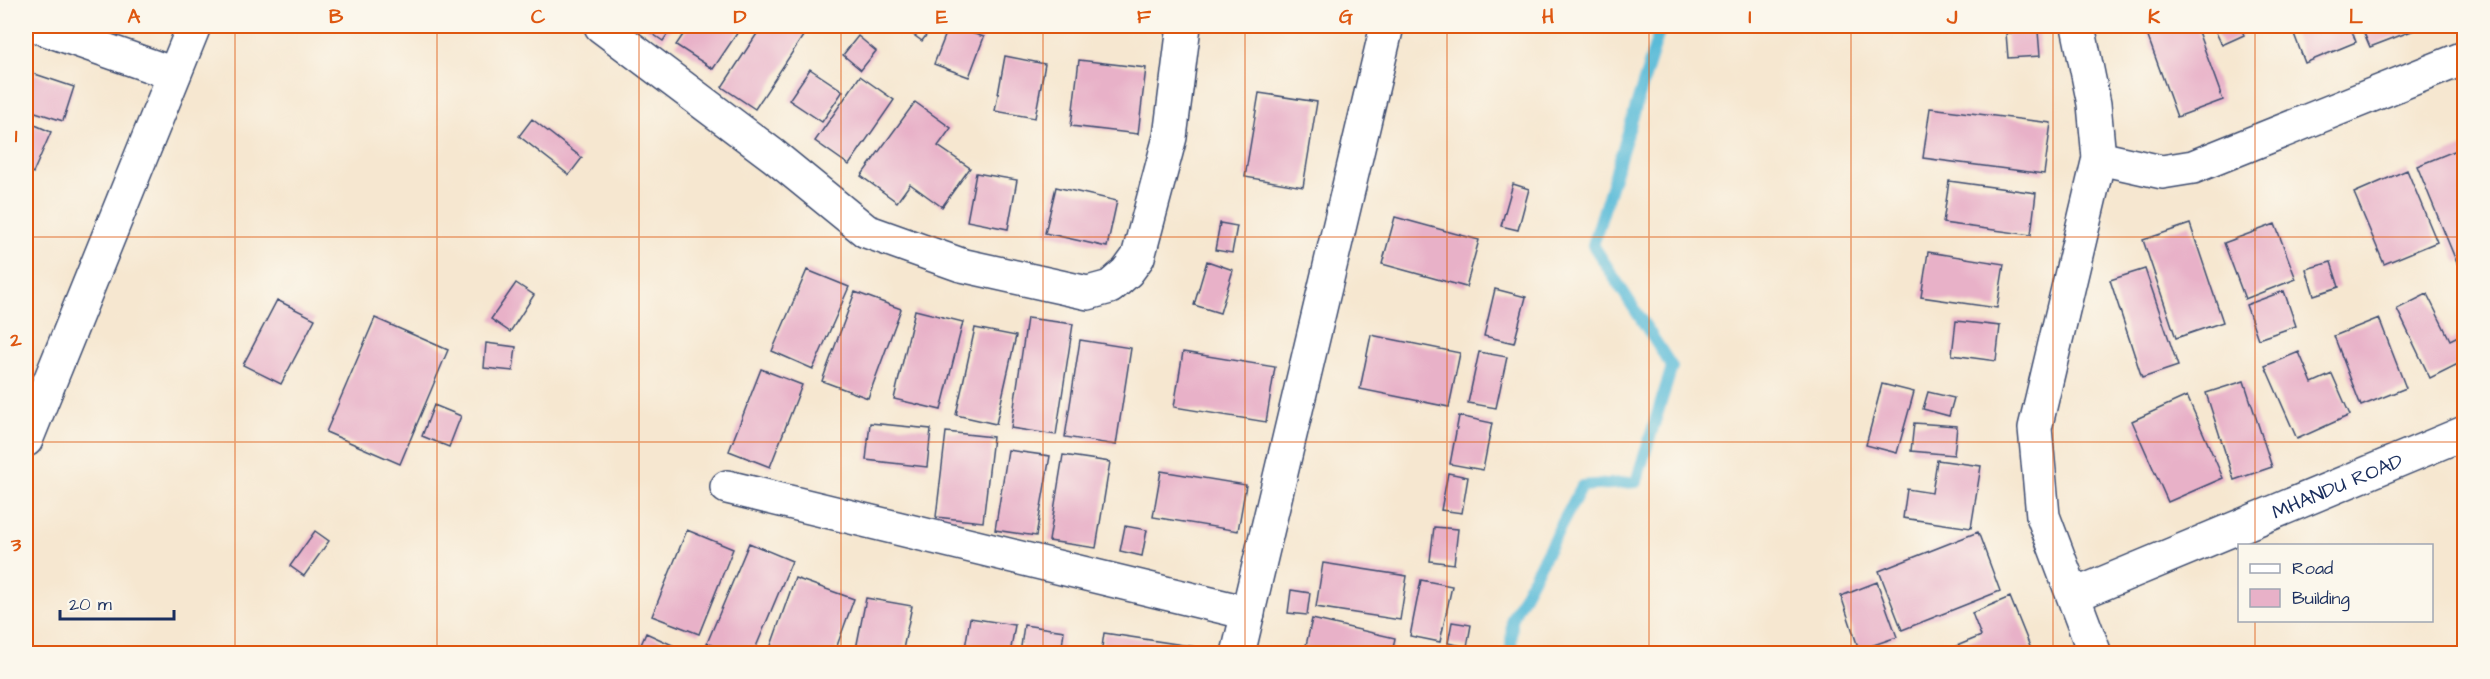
<svg xmlns="http://www.w3.org/2000/svg" width="2490" height="679" viewBox="0 0 2490 679" font-family="'Architects Daughter',sans-serif">
	<style>
		.lines { fill: none; stroke-linecap: round; stroke-linejoin: round }
		.stream { stroke: #5abbd8; stroke-width: 12 }
		.building { fill: #e8b1c8 }
		.minor-casing { stroke: #3c4b6f; stroke-width: 36 }
		.minor { stroke: #fff; stroke-width: 33 }
		.grid { fill: none; stroke: #de5710; stroke-width: 1.5; stroke-opacity: 0.55 }
		.labels { text-anchor: middle; stroke-width: 4.5; stroke-linejoin: round; paint-order: stroke }
		.street-label { font-size: 20px; fill: #1b2f5e; stroke: #fbf7ec }
		.neatline { fill: none; stroke: #de5710; stroke-width: 2 }
		.grid-label { font-size: 20px; text-anchor: middle; font-weight: bold; fill: #de5710 }
	</style>
	<rect width="100%" height="100%" fill="#fbf7ec"/>
	<filter id="ink" filterUnits="userSpaceOnUse"><feTurbulence type="fractalNoise" baseFrequency=".0167" numOctaves="2"/><feDisplacementMap in="SourceGraphic" scale="12" xChannelSelector="R" yChannelSelector="G"/><feConvolveMatrix kernelMatrix="1 2 1 2 8 2 1 2 1" color-interpolation-filters="sRGB"/></filter>
	<filter id="wash" filterUnits="userSpaceOnUse"><feTurbulence type="fractalNoise" baseFrequency=".008" numOctaves="4" result="noise"/><feDisplacementMap in="SourceGraphic" scale="24" xChannelSelector="R" yChannelSelector="G"/><feGaussianBlur stdDeviation="1.35" result="paint"/><feColorMatrix in="noise" values="0 0 0 0 0 0 0 0 0 0 0 0 0 0 0 0 0 1.4 0 .05"/><feComposite in="paint" operator="in"/></filter>
	<g filter="url(#wash)">
		<rect width="100%" height="100%" fill="#f6e7d0"/>
		<g class="lines">
			<path class="stream" d="M1511,654L1512,618L1582,486L1636,482L1672,367L1593,245L1661,26"/>
		</g>
		<g id="blocks">
			<path class="building" d="M641,26H673L663,41Z
				M689,26H742L713,69L676,45Z
				M762,26H793L805,33L755,109L722,87Z
				M901,26H933L922,41Z
				M949,26L984,37L969,77L934,64Z
				M2144,26H2196L2223,100L2177,117Z
				M2213,26H2240L2244,35L2222,45Z
				M2291,26H2350L2356,42L2305,63Z
				M2361,26H2416L2417,29L2370,47Z
				M2038,31L2040,56L2008,58L2006,33Z
				M858,36L876,51L861,70L843,55Z
				M1005,56L1045,64L1035,118L995,111Z
				M1079,60L1146,68L1138,134L1071,126Z
				M810,69L843,91L822,122L789,100Z
				M26,71L74,87L63,121L26,109Z
				M860,76L894,100L849,165L815,141Z
				M1259,93L1317,102L1303,187L1245,177Z
				M915,102L951,128L938,146L970,168L942,207L910,184L897,202L861,176Z
				M1930,108L2051,123L2044,174L1923,158Z
				M532,119L582,158L569,175L519,136Z
				M26,121L51,132L33,173L26,169Z
				M2464,147V260L2457,263L2417,166Z
				M2407,170L2437,242L2384,264L2354,193Z
				M976,173L1017,180L1008,229L967,221Z
				M1949,181L2036,193L2031,235L1943,223Z
				M1513,184L1529,189L1518,230L1501,226Z
				M1056,187L1117,201L1107,247L1045,233Z
				M1395,217L1479,240L1466,287L1382,264Z
				M1220,223L1237,226L1232,253L1215,250Z
				M2190,224L2223,322L2176,338L2143,240Z
				M2275,224L2296,279L2245,299L2224,243Z
				M1928,252L2004,264L1997,308L1921,297Z
				M1207,261L1233,270L1220,313L1194,305Z
				M2331,262L2339,287L2314,295L2306,269Z
				M2145,269L2178,366L2142,378L2110,280Z
				M807,270L849,287L813,369L772,351Z
				M516,283L534,295L510,332L491,319Z
				M1495,289L1526,297L1514,343L1484,336Z
				M2284,291L2296,326L2258,339L2246,305Z
				M855,292L901,309L868,398L822,381Z
				M2427,294L2450,340L2464,333V361L2430,378L2397,309Z
				M277,300L315,319L281,384L243,365Z
				M915,310L963,322L941,410L894,399Z
				M375,318L448,350L400,464L326,432Z
				M1027,318L1073,324L1056,435L1011,428Z
				M2379,318L2406,388L2361,406L2334,336Z
				M1956,321L2000,326L1996,361L1952,355Z
				M975,328L1016,336L996,424L956,415Z
				M1371,335L1460,353L1449,407L1360,389Z
				M1080,340L1131,348L1116,445L1065,437Z
				M486,343L516,347L513,371L484,368Z
				M1183,352L1275,367L1266,422L1174,407Z
				M1479,352L1507,357L1496,408L1468,403Z
				M2299,352L2312,383L2332,374L2350,415L2297,439L2265,366Z
				M761,369L802,385L770,467L729,451Z
				M2244,381L2272,467L2234,480L2206,393Z
				M1882,384L1914,392L1897,453L1866,445Z
				M1928,392L1954,398L1949,416L1923,409Z
				M2187,396L2223,478L2168,502L2132,421Z
				M434,405L461,416L449,447L422,436Z
				M1459,416L1492,423L1483,470L1450,464Z
				M870,423L931,429L927,467L866,460Z
				M1914,423L1957,426L1954,455L1911,451Z
				M946,432L993,437L983,522L936,517Z
				M1008,450L1050,456L1036,536L995,530Z
				M1063,455L1110,462L1096,548L1049,541Z
				M1937,460L1981,466L1971,528L1903,518L1907,489L1932,493Z
				M1161,471L1246,485L1238,531L1153,517Z
				M1448,473L1468,477L1462,513L1441,510Z
				M1125,526L1147,530L1142,556L1120,551Z
				M1434,527L1458,529L1454,564L1430,561Z
				M687,530L733,549L699,634L652,616Z
				M315,531L329,541L304,576L290,566Z
				M1978,532L2000,591L1902,630L1879,571Z
				M749,543L792,561L753,654H733L707,643Z
				M1323,563L1407,576L1400,620L1316,607Z
				M795,578L854,599L834,654H768Z
				M1421,580L1452,586L1440,642L1410,636Z
				M1877,582L1897,637L1859,650L1841,596Z
				M1291,590L1310,593L1307,615L1288,613Z
				M2010,597L2033,654H1948L1947,650L1981,636L1972,613Z
				M866,598L912,606L902,654H855Z
				M970,618L1015,625L1010,654H964Z
				M1312,619L1395,638L1392,654H1304Z
				M1452,622L1471,625L1467,647L1448,643Z
				M1024,625L1064,631L1061,654H1020Z
				M646,633L692,654H637Z
				M1104,633L1196,647L1195,654H1101Z"/>
		</g>
	</g>
	<g filter="url(#ink)">
		<use href="#blocks" fill-opacity="0" stroke="#3c4b6f" stroke-width="1.5"/>
		<g class="lines">
			<g class="minor-casing">
				<g id="minor">
					<path d="M37,26L174,74"/>
					<path d="M601,26L774,156L866,231L961,265L1088,293L1110,287L1127,272L1138,257L1170,137L1184,26"/>
					<path d="M2078,26L2094,104L2099,158L2035,428L2043,516L2095,654"/>
					<path d="M2099,158L2162,172L2193,167L2464,58"/>
					<path d="M26,440L194,26"/>
					<path d="M727,487L1248,613"/>
					<path id="s1" d="M2075,595L2464,433"/>
					<path d="M1238,654L1387,26"/>
				</g>
			</g>
			<use href="#minor" class="minor"/>
		</g>
	</g>
	<path class="grid" d="M235,26V654M437,26V654M639,26V654M841,26V654M1043,26V654M1245,26V654M1447,26V654M1649,26V654M1851,26V654M2053,26V654M2255,26V546M26,237H2464M26,442H2464M2255,620V654"/>
	<g class="labels">
		<g class="street-label">
			<text dy="7" stroke="none"><textPath href="#s1" startOffset="284">MHANDU ROAD</textPath></text>
		</g>
	</g>
	<rect width="2490" height="679" fill="none" stroke="#fbf7ec" stroke-width="66"/>
	<rect x="2238" y="544" width="195" height="78" fill="#fbf7ec" stroke="#a1a7b3" stroke-width="1.5"/>
	<rect x="2250" y="564" width="30" height="9" fill="#ffffff" stroke="#a1a7b3" stroke-width="1.5"/>
	<text x="2292" y="574" font-size="18" fill="#1b2f5e">Road</text>
	<rect x="2250" y="589" width="30" height="18" fill="#e8b1c8" stroke="#a1a7b3" stroke-width="1.5"/>
	<text x="2292" y="604" font-size="18" fill="#1b2f5e">Building</text>
	<path d="M60 610v9h114v-9" fill="none" stroke="#1b2f5e" stroke-width="3"/>
	<text x="69" y="610" font-size="18" fill="#1b2f5e" stroke="#fbf7ec" stroke-width="4.5" paint-order="stroke">20 m</text>
	<rect x="33" y="33" width="2424" height="613" class="neatline"/>
	<g class="grid-label">
		<text x="134" y="23">A</text>
		<text x="336" y="23">B</text>
		<text x="538" y="23">C</text>
		<text x="740" y="23">D</text>
		<text x="942" y="23">E</text>
		<text x="1144" y="23">F</text>
		<text x="1346" y="23">G</text>
		<text x="1548" y="23">H</text>
		<text x="1750" y="23">I</text>
		<text x="1952" y="23">J</text>
		<text x="2154" y="23">K</text>
		<text x="2356" y="23">L</text>
		<text x="16" y="142">1</text>
		<text x="16" y="346">2</text>
		<text x="16" y="551">3</text>
	</g>
</svg>
